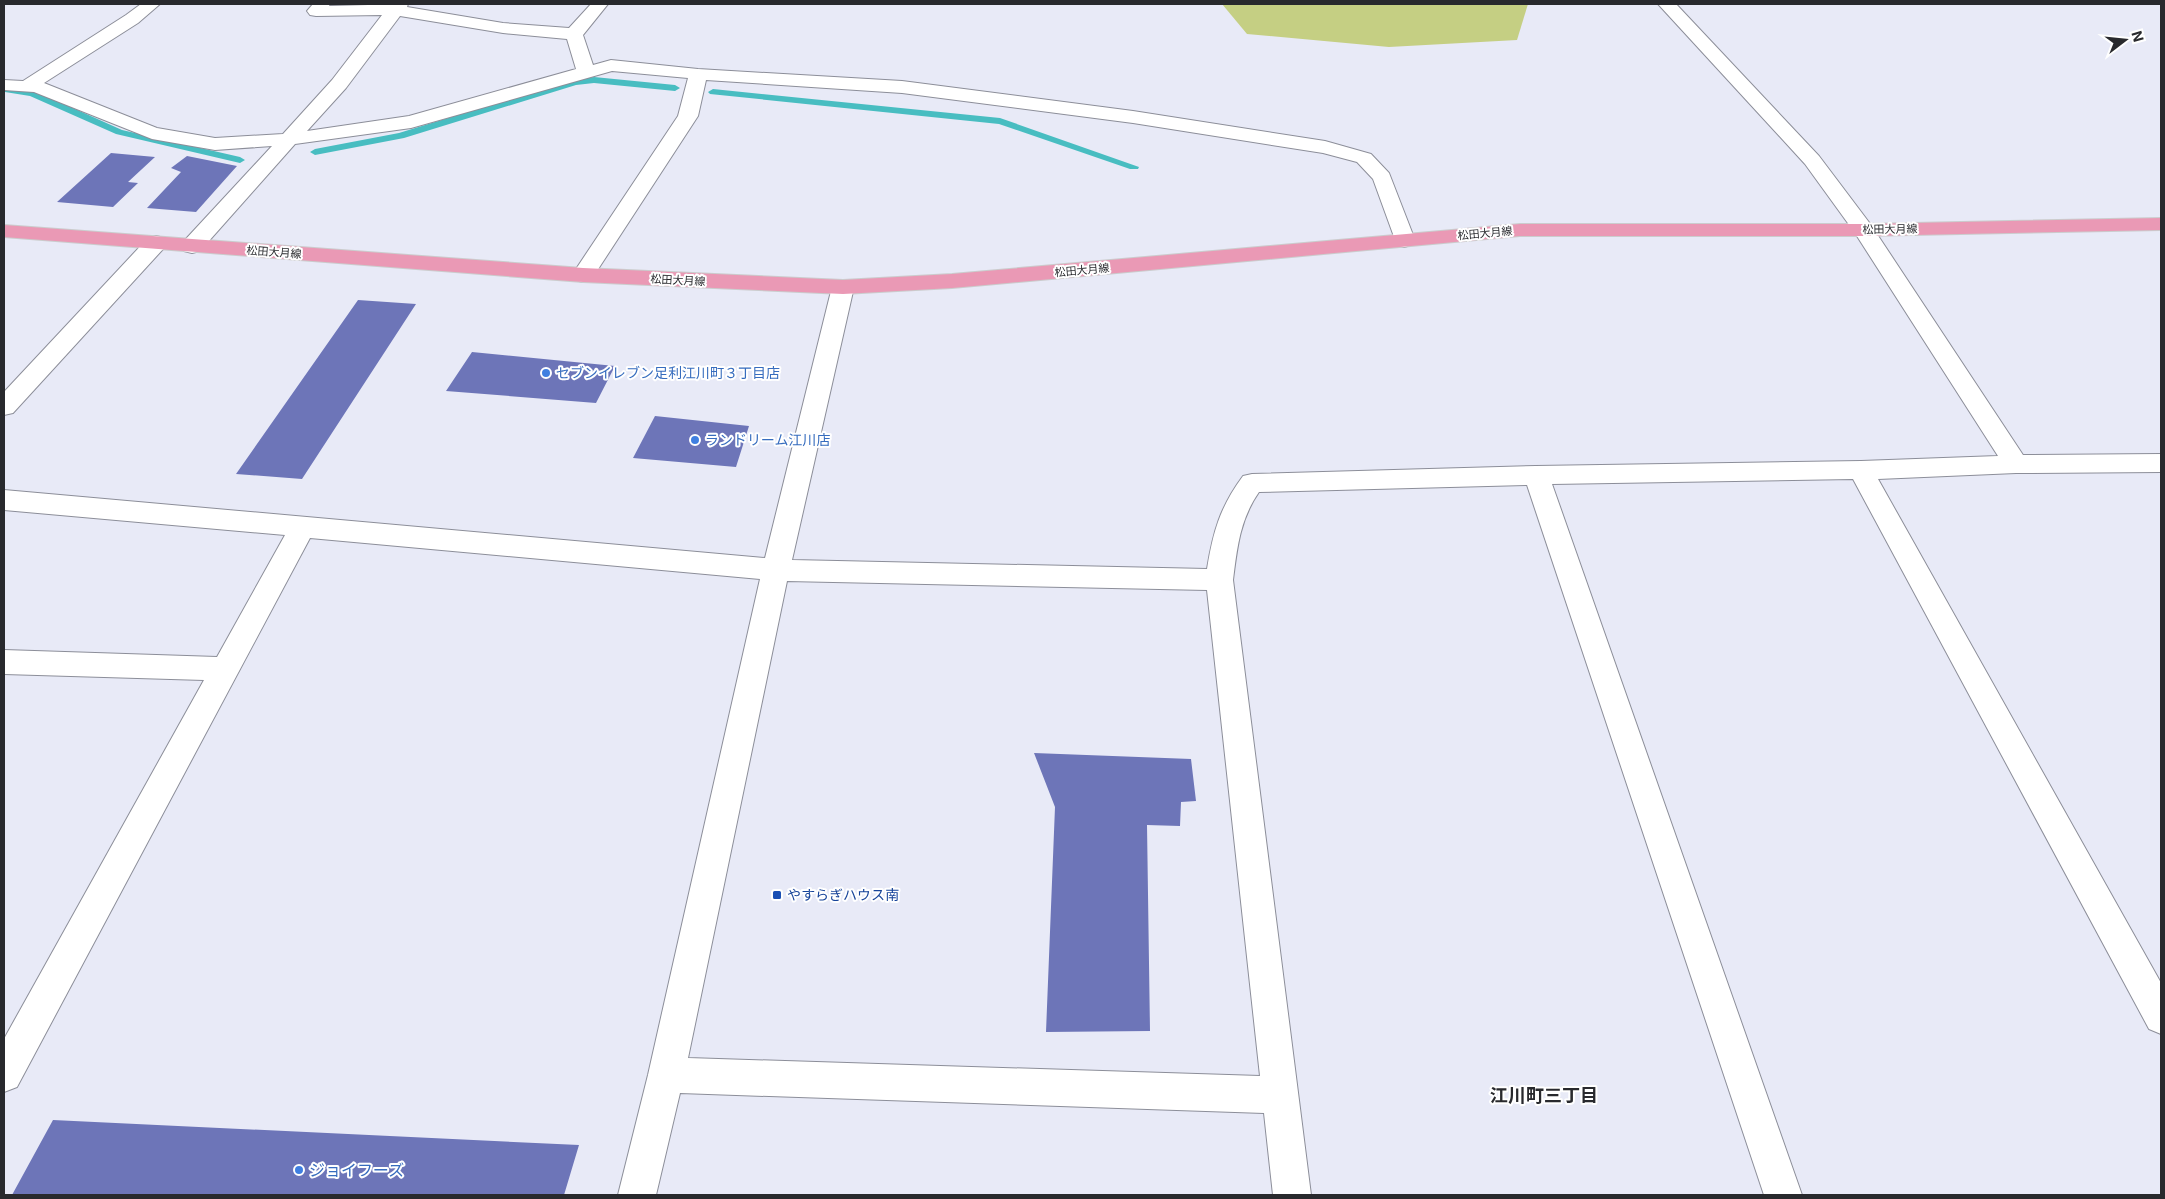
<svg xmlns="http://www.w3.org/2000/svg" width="2165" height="1199" viewBox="0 0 2165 1199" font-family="Inter,'Noto Sans JP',sans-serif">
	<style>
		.green { fill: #c5cf83 }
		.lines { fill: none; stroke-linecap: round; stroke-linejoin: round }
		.stream { fill: #48bdc1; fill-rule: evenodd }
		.building { fill: #6d75b8 }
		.minor-casing { stroke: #8c8e99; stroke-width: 2 }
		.major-casing { stroke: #cbcccd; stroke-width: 2 }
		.minor { fill: #fff; fill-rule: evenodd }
		.major { fill: #ea99b5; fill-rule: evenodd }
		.shop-dot { fill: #3f7fe0; stroke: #fff; stroke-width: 2 }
		.transit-dot { fill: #1a4fb4; stroke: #fff; stroke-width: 2 }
		.labels { text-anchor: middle; stroke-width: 4; stroke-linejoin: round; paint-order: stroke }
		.far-street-label { font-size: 11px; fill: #28292d; stroke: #fff }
		.shop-label { font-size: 14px; fill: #366cbe; stroke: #fff; text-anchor: start }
		.transit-label { font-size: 14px; fill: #164399; stroke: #fff; text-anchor: start }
		.near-shop-label { font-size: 16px; fill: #366cbe; stroke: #fff; text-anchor: start }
		.near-neighbourhood-label { font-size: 18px; font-weight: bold; fill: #28292d; stroke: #fff }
	</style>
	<rect width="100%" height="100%" fill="#e8eaf7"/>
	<path class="green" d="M1222,4H1528L1517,40L1389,47L1247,34Z"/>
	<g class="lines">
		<path class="stream" d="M594,77L675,85L680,88L675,91L594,83L576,85L404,138L315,155L310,152L315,149L399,133L572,80Z
			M8,87L35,91L122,130L240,157L245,160L240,163L116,134L30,96L5,92L4,89Z
			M713,89L1000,118L1139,167L1138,169H1130L999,124L710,94L708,92Z"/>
	</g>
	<path class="building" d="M111,153L155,157L128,182L138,183L113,207L57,202Z
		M187,156L237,166L196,212L147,208L181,172L171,168Z
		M358,300L416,304L302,479L236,474Z
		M472,352L615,366L596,403L446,391Z
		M655,416L749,426L736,467L633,458Z
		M1034,753L1191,759L1196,801L1181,802L1180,826L1147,825L1150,1031L1046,1032L1055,807Z
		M53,1120L579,1145L564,1195H12Z"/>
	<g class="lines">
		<g class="minor-casing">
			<path id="minor" d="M141,4H160L138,23L44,83L157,128L215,138L283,134L332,80L382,15L316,16L310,15L307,11L313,4H330L329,6L408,4L407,7L503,23L569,28L591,4H608L583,35L593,65L611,60L698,69L902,81L1133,111L1325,141L1371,154L1389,173L1415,240L1411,245L1404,247L1397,245L1373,179L1357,162L1323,153L1133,123L902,93L706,80L698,116L591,280L583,282L575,280L572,275L678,116L688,78L612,71L411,128L295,144L200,251L192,253L184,251L181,246L184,241L272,146L215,150L152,139L34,92L4,90V80L23,81L126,15ZM400,16L503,33L567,39L576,69L409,116L307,131L346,88Z
				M1658,4H1676L1819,156L1871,225L2023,455L2161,454V472L2016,473L1878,479L2161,983V1034L2149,1029L1853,479L1552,484L1802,1195H1764L1527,485L1259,492C1240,519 1237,548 1233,580L1311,1195H1273L1264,1113L680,1093L656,1195H618L648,1075L760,579L310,538L17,1087L4,1092V1039L204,680L4,674V650L217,657L285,535L4,510V490L765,558L832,287L835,282L843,280L851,282L854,287L792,560L1207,569C1213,532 1220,507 1243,476L1252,474L1536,466L1861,461L1998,456L1855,233L1805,164ZM787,581L1207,590L1260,1076L688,1058Z
				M156,236L164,238L167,243L164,248L13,413L4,415V392L148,238Z"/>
		</g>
		<g class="major-casing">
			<path id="major" d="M2161,218V230L1864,236H1520L952,288L843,294L583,282L4,237V225L583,268L843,280L952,274L1520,224H1864Z"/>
		</g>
		<use href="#minor" class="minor"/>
		<use href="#major" class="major"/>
	</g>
	<g class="shop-dot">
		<circle cx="546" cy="373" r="5"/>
		<circle cx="695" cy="440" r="5"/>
		<circle cx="299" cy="1170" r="5"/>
	</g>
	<rect class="transit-dot" x="772" y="890" width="10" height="10" rx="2.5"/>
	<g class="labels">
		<g class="far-street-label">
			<text transform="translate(1890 229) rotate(-1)" y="4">松田大月線</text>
			<text transform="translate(1485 233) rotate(-5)" y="4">松田大月線</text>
			<text transform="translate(274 252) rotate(4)" y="4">松田大月線</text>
			<text transform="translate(1082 270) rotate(-5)" y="4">松田大月線</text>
			<text transform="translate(678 280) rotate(3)" y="4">松田大月線</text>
		</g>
		<g class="shop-label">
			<text x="556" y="378">セブンイレブン足利江川町３丁目店</text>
			<text x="705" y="445">ランドリーム江川店</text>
		</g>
		<g class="transit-label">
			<text x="787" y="900">やすらぎハウス南</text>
		</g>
		<g class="near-shop-label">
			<text x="309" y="1176">ジョイフーズ</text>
		</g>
		<g class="near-neighbourhood-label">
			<text x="1544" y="1102">江川町三丁目</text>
		</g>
	</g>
	<rect width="2165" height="1199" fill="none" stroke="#28292d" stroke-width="10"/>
	<g transform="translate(2125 40) rotate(74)" stroke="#ffffff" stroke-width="4" paint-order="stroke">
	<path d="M0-4L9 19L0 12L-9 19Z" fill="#28292d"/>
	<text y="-8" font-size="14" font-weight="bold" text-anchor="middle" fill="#28292d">N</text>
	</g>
</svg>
